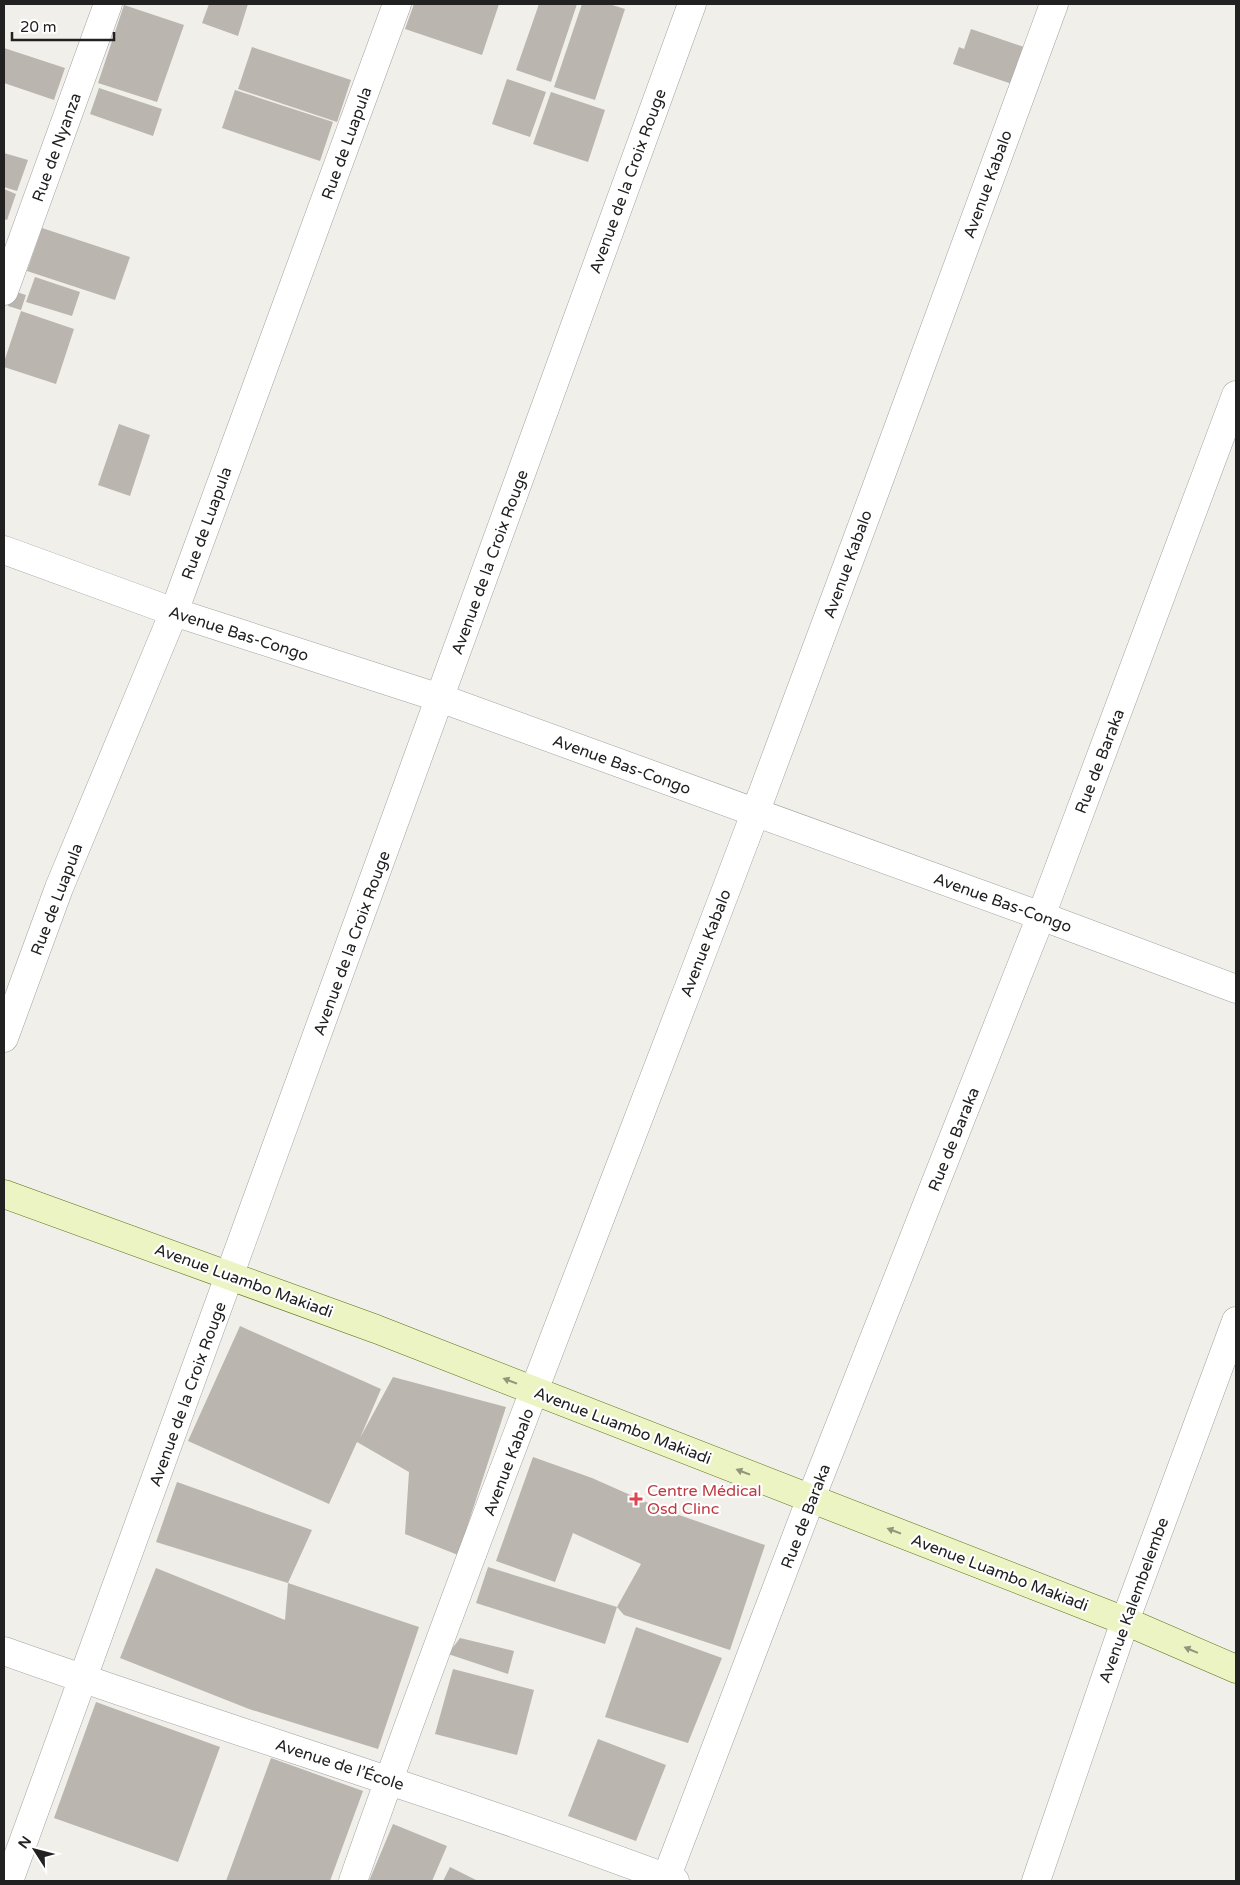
<svg xmlns="http://www.w3.org/2000/svg" width="1240" height="1885" viewBox="0 0 1240 1885" font-family="'Varela Round',sans-serif">
	<style>
		.building { fill: #bab5af }
		.lines { fill: none; stroke-linecap: round; stroke-linejoin: round }
		.minor-casing { stroke: #a2a2a2; stroke-width: 29 }
		.tertiary-casing { stroke: #a2a2a2; stroke-width: 29 }
		.secondary-casing { stroke: #5c6f11; stroke-width: 29 }
		.minor { stroke: #fff; stroke-width: 28 }
		.tertiary { stroke: #fff; stroke-width: 28 }
		.secondary { stroke: #ecf4c4; stroke-width: 28 }
		.oneway { fill: #91957b }
		.health-dot { fill: #e0444e; stroke: #fff; stroke-width: 2 }
		.labels { text-anchor: middle; stroke-width: 4.5; stroke-linejoin: round; paint-order: stroke }
		.street-label { font-size: 16px; fill: #212121; stroke: #fff }
		.health-label { font-size: 16px; fill: #be3a42; stroke: #fff; text-anchor: start }
	</style>
	<rect width="100%" height="100%" fill="#f0efe9"/>
	<path class="building" d="M209,4H248L238,36L202,23Z
		M414,4H499L482,55L405,29Z
		M539,4H577L551,82L516,70Z
		M582,4H609L625,9L595,100L554,87Z
		M124,5L184,25L157,102L98,83Z
		M971,29L1024,47L1012,84L953,64L959,47L964,49Z
		M252,47L351,80L337,122L238,89Z
		M4,48L65,68L54,100L4,83Z
		M507,79L546,92L530,137L492,124Z
		M99,88L162,109L153,136L90,114Z
		M235,90L333,122L320,161L222,128Z
		M551,92L605,110L588,162L533,144Z
		M4,153L28,160L17,191L4,187Z
		M4,189L16,194L7,220L4,219Z
		M42,228L130,257L115,300L27,271Z
		M35,277L80,292L72,316L26,302Z
		M13,291L26,295L21,310L8,306Z
		M21,311L74,329L56,384L4,367V362Z
		M119,424L150,435L130,496L98,485Z
		M240,1326L381,1389L360,1438L393,1377L506,1407L458,1555L405,1534L409,1472L357,1442L329,1504L188,1441Z
		M533,1457L592,1478L662,1509L765,1545L730,1650L624,1615L617,1607L641,1564L573,1533L555,1582L496,1561Z
		M177,1482L312,1530L288,1583L419,1627L378,1749L249,1709L120,1658L156,1568L285,1620L288,1583L156,1542Z
		M488,1567L617,1607L605,1644L476,1603Z
		M636,1627L722,1658L688,1743L605,1717Z
		M460,1638L514,1651L508,1674L448,1654Z
		M453,1669L534,1690L517,1755L435,1734Z
		M96,1702L220,1747L178,1862L54,1818Z
		M598,1739L666,1765L636,1841L568,1816Z
		M271,1758L363,1791L330,1881H226Z
		M393,1824L447,1846L432,1881H369Z
		M450,1867L478,1881H443Z"/>
	<g class="lines">
		<g class="minor-casing">
			<path id="minor" d="M4,291L108,4
				M4,550L174,612L440,698L1041,916L1236,989
				M4,1038L59,888L174,612L397,4
				M4,1651C226,1730 454,1798 675,1881
				M353,1881C479,1523 620,1171 754,816C856,546 954,275 1054,4
				M665,1881L811,1498L1041,916L1236,395
				M1036,1881L1125,1621L1236,1321"/>
		</g>
		<g class="tertiary-casing">
			<path id="tertiary" d="M9,1881L692,4"/>
		</g>
		<g class="secondary-casing">
			<path id="secondary" d="M4,1194L376,1329L1125,1621L1236,1669"/>
		</g>
		<use href="#minor" class="minor"/>
		<use href="#tertiary" class="tertiary"/>
		<use href="#secondary" class="secondary"/>
	</g>
	<defs><path id="oneway-solid" d="M-6-.8H1V-3.2L6.5 0L1 3.2V.8H-6Z" transform="scale(1.25)"/></defs>
	<g class="oneway">
		<use href="#oneway-solid" transform="translate(510 1381) rotate(-159)"/>
		<use href="#oneway-solid" transform="translate(743 1472) rotate(-159)"/>
		<use href="#oneway-solid" transform="translate(894 1531) rotate(-159)"/>
		<use href="#oneway-solid" transform="translate(1191 1650) rotate(-157)"/>
	</g>
	<path class="health-dot" d="M633.5 1491.5h5v5h5v5h-5v5h-5v-5h-5v-5h5z"/>
	<g class="labels">
		<g class="street-label">
			<text transform="translate(346 143) rotate(-70)" y="6">Rue de Luapula</text>
			<text transform="translate(56 147) rotate(-70)" y="6">Rue de Nyanza</text>
			<text transform="translate(627 181) rotate(-70)" y="6">Avenue de la Croix Rouge</text>
			<text transform="translate(987 184) rotate(-70)" y="6">Avenue Kabalo</text>
			<text transform="translate(206 523) rotate(-70)" y="6">Rue de Luapula</text>
			<text transform="translate(489 562) rotate(-70)" y="6">Avenue de la Croix Rouge</text>
			<text transform="translate(847 564) rotate(-70)" y="6">Avenue Kabalo</text>
			<text transform="translate(239 633) rotate(18)" y="6">Avenue Bas-Congo</text>
			<text transform="translate(1099 761) rotate(-69)" y="6">Rue de Baraka</text>
			<text transform="translate(622 764) rotate(20)" y="6">Avenue Bas-Congo</text>
			<text transform="translate(56 899) rotate(-69)" y="6">Rue de Luapula</text>
			<text transform="translate(1003 902) rotate(20)" y="6">Avenue Bas-Congo</text>
			<text transform="translate(351 943) rotate(-70)" y="6">Avenue de la Croix Rouge</text>
			<text transform="translate(705 943) rotate(-69)" y="6">Avenue Kabalo</text>
			<text transform="translate(953 1139) rotate(-68)" y="6">Rue de Baraka</text>
			<text transform="translate(244 1280) rotate(20)" y="6">Avenue Luambo Makiadi</text>
			<text transform="translate(187 1394) rotate(-70)" y="6">Avenue de la Croix Rouge</text>
			<text transform="translate(623 1425) rotate(21)" y="6">Avenue Luambo Makiadi</text>
			<text transform="translate(508 1462) rotate(-69)" y="6">Avenue Kabalo</text>
			<text transform="translate(805 1516) rotate(-69)" y="6">Rue de Baraka</text>
			<text transform="translate(1000 1572) rotate(21)" y="6">Avenue Luambo Makiadi</text>
			<text transform="translate(1133 1600) rotate(-70)" y="6">Avenue Kalembelembe</text>
			<text transform="translate(340 1764) rotate(18)" y="6">Avenue de l’École</text>
		</g>
		<g class="health-label">
			<text x="647" y="1496">Centre Médical<tspan x="647" dy="18">Osd Clinc</tspan></text>
		</g>
	</g>
	<rect width="1240" height="1885" fill="none" stroke="#212121" stroke-width="10"/>
	<g transform="translate(35 1850) rotate(306)" stroke="#ffffff" stroke-width="4" paint-order="stroke">
	<path d="M0-4L9 19L0 12L-9 19Z" fill="#212121"/>
	<text y="-8" font-size="14" font-weight="bold" text-anchor="middle" fill="#212121">N</text>
	</g>
	<path d="M12 32v8h102v-8" fill="none" stroke="#212121" stroke-width="2.5"/>
	<text x="20" y="32" font-size="15" fill="#212121" stroke="#ffffff" stroke-width="4" paint-order="stroke">20 m</text>
</svg>
